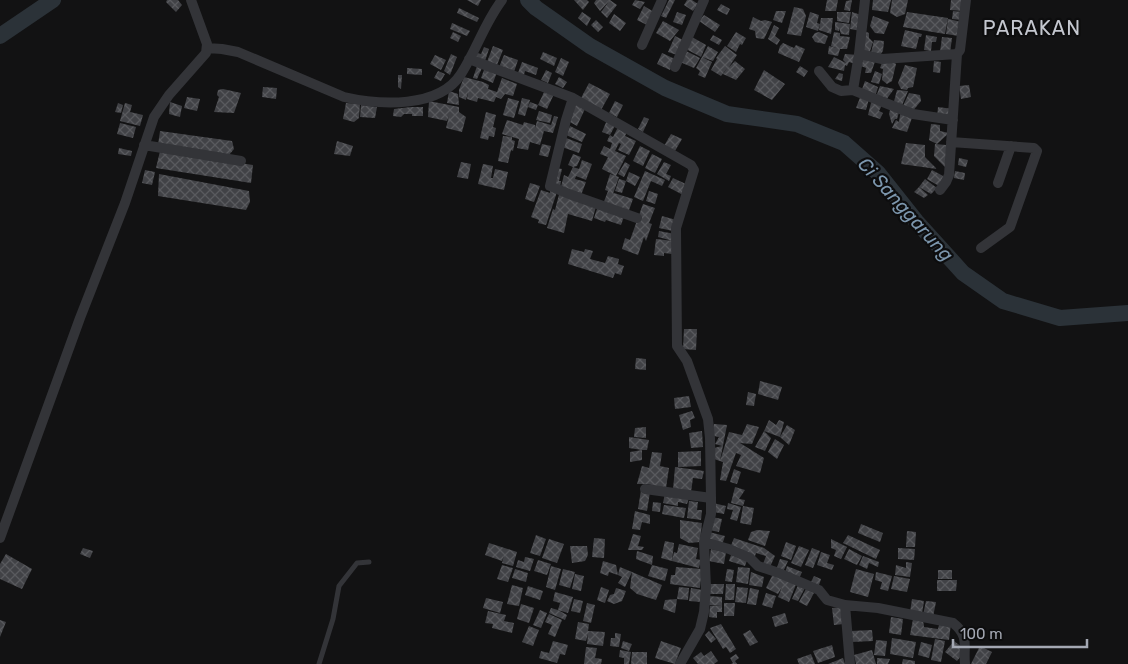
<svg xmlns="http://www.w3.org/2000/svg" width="1128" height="664" viewBox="0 0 1128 664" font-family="Rubik,sans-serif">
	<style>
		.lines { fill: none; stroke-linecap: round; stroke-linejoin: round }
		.river { stroke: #2b3238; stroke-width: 16 }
		.building { fill: url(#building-cross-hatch) }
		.lane { stroke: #333438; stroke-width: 5 }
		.street { stroke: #333438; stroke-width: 10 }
		.labels { text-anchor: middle; stroke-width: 4.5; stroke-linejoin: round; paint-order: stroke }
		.water-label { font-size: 19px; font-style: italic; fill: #7c96ad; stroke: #0d0d0e }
		.quarter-label { font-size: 20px; letter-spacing: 1px; fill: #c4c7cf; stroke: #0d0d0e }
	</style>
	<defs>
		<pattern id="building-cross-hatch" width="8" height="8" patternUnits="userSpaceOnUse" patternTransform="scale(1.25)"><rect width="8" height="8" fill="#414246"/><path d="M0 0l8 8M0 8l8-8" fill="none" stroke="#595a5e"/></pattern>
	</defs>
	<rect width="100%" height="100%" fill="#121213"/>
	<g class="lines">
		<path class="river" d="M528,0L536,8L590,46L665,88L727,114L797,124L844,143L878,173L916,221L963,273L1003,301L1060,318L1128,313
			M0,36L53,0"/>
	</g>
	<path class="building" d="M167,0H178L182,5L176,12L166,2Z
		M467,0H481L478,6Z
		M574,0H587L589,2L583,10Z
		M596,0H610L600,11L594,3Z
		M610,0L617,5L607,18L601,12Z
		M635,0L645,2L640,9L632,5Z
		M669,0H675L666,18L661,16Z
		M687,0H692L698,4L693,11L684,5Z
		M827,0H838L836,11H825Z
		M852,0L850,11L844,10L846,1Z
		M873,0H891L888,12L872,10Z
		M892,0H908L905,14L897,17L890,13Z
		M951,0H965L963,11L950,10Z
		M721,4L730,9L727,15L717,10Z
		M644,6L654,12L647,25L637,20Z
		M794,7L803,9L806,16L801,36L787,34Z
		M459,8L479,18L477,22L457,13Z
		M776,11H786L782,23L773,20Z
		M953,11L963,12L961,20L952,19Z
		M582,12L591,18L587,26L578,18Z
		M677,12L686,15L682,25L673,22Z
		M810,12L819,15L817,23L820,24L818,31L806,27Z
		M837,12H851L849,23L837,21Z
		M852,12L861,15V31L850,29Z
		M907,12L948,18L945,34L903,27Z
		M614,14L626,23L620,31L609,23Z
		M704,15L720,25L715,32L699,21Z
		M873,16L889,22L884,34L875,33L870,26Z
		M753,17L761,21L765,20L772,22L764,39L756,38L755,31L749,29Z
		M821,18H833L831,34L819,30Z
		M948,19L962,22L959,36L946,34Z
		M596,20L603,27L598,32L591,25Z
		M663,21L679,30L670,41L656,33Z
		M835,22L850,24L849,35L841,34L839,28V31L835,30Z
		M452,23L470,31L467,36L450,29Z
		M774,25L779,28L775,36L780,40L777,45L768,39Z
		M905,30L922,34L921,37H919L916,49L901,46Z
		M864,31L869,33V38L873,42L869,54L861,52Z
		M453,32L461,36L458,42L450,38Z
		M736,32L746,38L742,45L740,44L736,52L727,46Z
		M819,32L828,36L825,44L815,42L812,37L815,33Z
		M834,32L840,33V36L850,37L847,49H840L838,56L828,54L829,46L837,48L831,46Z
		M713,35L722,40L719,45L710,40Z
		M926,35L937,37L936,42H932L931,51L924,50Z
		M675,36L683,40L680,56L668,52Z
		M692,37L706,45L701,57L686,49Z
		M942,37L952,38L950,53L940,52Z
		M874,40L884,41L883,51L880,55L871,53Z
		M783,43L794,48L796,45L805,49L799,62L778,53L780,46Z
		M493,46L503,50L497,65L487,62Z
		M708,46L718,52L713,61L702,57L712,62L705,78L698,75L700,71L696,68Z
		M725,46L737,55L729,67L735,61L745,69L736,80L723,74L728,67L721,76L711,70L717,59L716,58Z
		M484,47L489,49L485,61L472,57L474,52L481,54Z
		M684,50L700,58L694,68L680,62Z
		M543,52L557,58L554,66L540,59Z
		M662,53L675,59L670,70L657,64Z
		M451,54L457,57L450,75L444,71Z
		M845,54L858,55L855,64L849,62L847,66L845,65L844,71L828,67L834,57L846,63L843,60Z
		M435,55L446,60L441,70L430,64Z
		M504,55L518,60L514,72L499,67Z
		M864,56L876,59L871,73H865L866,68L861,66Z
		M561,58L569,62L563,76L555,72Z
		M883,60L893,61L896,64L892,81L887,84L882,80L883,69L880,68Z
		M934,61L941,62L940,73L933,72Z
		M522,62L538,68L536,75L525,71L524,75L518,73Z
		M905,65L917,68L913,87L908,88L907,90L901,89L898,83Z
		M477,66L482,68L477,79L473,78Z
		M800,66L808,71L804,77L796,72Z
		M485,67L497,72L493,83L481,78Z
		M407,68L422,69V75L407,74Z
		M546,70L552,73L548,83L541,80Z
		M764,70L785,84L772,100L754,90Z
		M438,71L445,74L441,81L434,78Z
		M875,71L882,74L879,84L871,82Z
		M839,73L843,74L842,81L835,79Z
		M398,75H402L401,89L398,87Z
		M464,77L483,82L489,85L488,89L497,92L502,78L517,84L513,96L505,94L501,99L496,97L494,102L478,98L477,102L467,99L468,92L466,100L459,97V90Z
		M559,77L567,82L563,88L555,84Z
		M865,81L878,87L875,97L861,92Z
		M589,83L610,94L601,110L581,98Z
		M969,85L971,97L961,99L959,86Z
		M880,86L894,89L886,100L876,97Z
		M263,87L277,88L276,99L262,97Z
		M223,89L241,93L234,113L214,112L219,97L217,95L218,90Z
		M545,90L554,94L547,109L538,105Z
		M897,90L908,91L901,108L893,105Z
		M449,91L458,94L459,105L447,103Z
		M909,93L920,95L921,101L911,113L902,108Z
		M861,95L869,99L866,110L856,108Z
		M187,97L200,99L197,111L184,108Z
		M508,98L519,101L514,118L503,115Z
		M522,98L530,100L525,116L518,114Z
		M872,99L883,103L879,111L883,113L880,119L868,115Z
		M429,101L459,107V112L466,117L462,132L446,128L449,116L447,121L428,117Z
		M615,101L623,105L617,117L609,113Z
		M170,102L182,106L180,117L169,114Z
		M530,102L538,105L536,110L528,107Z
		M118,103L123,105L121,113L115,112Z
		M125,103L132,105L130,112L143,115L140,126L120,121Z
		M346,103L360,104L359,118L354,122L343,119Z
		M576,104L585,109L577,126L568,121Z
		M361,105L377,107L375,118L360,117Z
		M891,106L900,109L897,119H895L892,124L889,114Z
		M411,107H423V116H412V114H404L401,117L393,116L394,109Z
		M938,107L953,109L951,119L937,117Z
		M901,109L913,115L907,132L892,128L896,120L899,122Z
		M539,111L552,115L550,123L536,120Z
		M486,112L496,115L493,127L496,128L494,137L489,136L488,140L480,138Z
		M554,116L558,117L553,133L544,131L540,145L530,142L528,150L517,148L519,139L512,137V140L515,141L513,151L511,150L508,163L498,161L503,136L512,137L502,134L507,120L523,125L524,122L535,125V128L537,121L551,125Z
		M644,117L649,119L643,132L638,129Z
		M607,120L616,124L610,135L613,137L618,127L627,132L625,136L636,141L629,155L618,150L621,144L619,143L615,151L626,156L616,176L602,169L608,157L600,154L604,146L610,149L612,143L607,141L610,135L602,132Z
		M120,123L136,127L133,138L117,134Z
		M931,124L940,125V131L949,133L937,144L929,140Z
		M570,126L586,134L582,142L566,135Z
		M160,131L232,141L234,149L229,155L158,145Z
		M671,134L682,139L675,151L664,146Z
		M566,138L582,144L579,153L562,147Z
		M337,141L353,146L350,156L334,154Z
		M906,143L925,145V157L937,169L901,164Z
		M542,144L551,146L548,157L539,155Z
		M935,144L946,145V168L934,156Z
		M640,146L650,151L643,166L633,161Z
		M119,148L132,151L131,156L118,154Z
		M160,151L253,165L251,183L156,168Z
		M573,154L581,157L577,166L573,167L568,165Z
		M652,154L662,159L655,173L645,168Z
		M959,158L968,160L966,167L958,165Z
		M582,160L592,164L586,180L576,176L575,179L586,182L580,198L597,203L592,221L568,214L564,233L547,228L553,209L555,210L564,175L568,177L573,167L579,169Z
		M461,162L471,164L468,179L457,177Z
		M625,162L630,165L624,177L618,174Z
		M664,162L671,165L666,174L671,176L669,181L657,174Z
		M483,164L493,166L491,178H493L495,169L508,172L504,190L478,184Z
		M556,168L562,169L559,181H561L560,188L552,186Z
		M145,170L155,172L152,185L142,183Z
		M932,170L945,177L939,186L927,179Z
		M645,171L665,180L662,186L651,181L643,201L634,197Z
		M955,171L965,173L964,180L954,178Z
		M629,172L640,177L635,186L626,181L622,193L615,191L619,179L626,181Z
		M159,174L249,191L250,202L246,210L158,196Z
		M610,174L619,177L613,194L614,193L633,199L628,213L603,204L608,191L605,190Z
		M673,178L686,184L683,195L668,187Z
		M925,179L937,188L931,194L919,187Z
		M530,183L540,186L534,202L525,199Z
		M919,187L928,195L924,198L914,192Z
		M541,190L550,193V190L557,192L546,225L538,223L539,220L531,217Z
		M649,191L658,194L655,204L646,201Z
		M643,204L655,208L649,223L652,224L646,241L644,237L638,255L622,249L625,238L630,240Z
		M598,206L625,214L621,225L606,220L605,222L594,218Z
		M662,216L676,220L673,231L659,228Z
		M659,231L675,234L673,241L658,237Z
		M656,239L674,241L672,254L664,253V256L654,255Z
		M572,249L584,252L585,249L593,251L590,259L605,263L608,256L619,259L618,264L624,266L621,275L615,273L613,278L568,264Z
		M684,329H697L696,350L683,349Z
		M636,358L646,359V370L635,369Z
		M760,381L782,387L778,400L758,394Z
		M748,392L756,394L754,406L746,405Z
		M689,396L691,407L675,409L674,398Z
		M692,411L695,418L690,420L691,427L683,430L679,415Z
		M769,420L776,425L779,420L784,422L780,437L764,431Z
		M714,424L727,425L720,461L729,432L742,435L747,424L759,427L752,444L740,443L764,458L760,473L736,466L741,455L736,453L726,481L720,480L723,462L714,459V448L722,446L715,444L719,437L714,436L710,438Z
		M787,425L795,430L789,445L780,437Z
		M646,427V438L634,437L635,428Z
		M702,431L703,447L691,448L689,433Z
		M764,431L771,438L765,451L755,447Z
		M629,437L649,440L647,450H642V460L630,462V452L642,450L629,448Z
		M775,439L784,445L777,459L768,452Z
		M701,451V466L678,467V452Z
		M652,452L662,453L660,466L669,468L666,488L647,484H637L642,466L649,468Z
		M675,467L704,471L702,479L693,478L691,492L673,490Z
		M734,469L741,472L737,484L730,482Z
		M735,487L745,490L739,499L745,500L743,506L731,503Z
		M641,490L650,492L647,511L638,509Z
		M665,493L689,498L687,504L678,502V506L663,503Z
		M689,501L698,502L697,510H702L701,520L687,518Z
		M653,502L661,503L660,512L652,511Z
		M713,503L726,506L724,514L714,512Z
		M728,503L741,507L737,521L730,519L733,510L727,509Z
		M664,505L686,508L684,518L662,514Z
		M743,506L754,508L751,525L740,523Z
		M635,511L650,515V524L642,522L640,530L632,529Z
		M712,517L722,519L719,532L709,530Z
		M680,520L702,523L700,542L689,543L680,538Z
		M861,524L883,533L880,542L858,533Z
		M757,530L770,531L765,546L748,540L751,532Z
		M907,531L916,532L915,547H906Z
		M709,532L725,536L722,545L706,542Z
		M633,534L641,536L638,546L644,547L642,550H628Z
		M536,535L546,539L540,556L530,553Z
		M848,535L880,550L876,559L843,543Z
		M594,538L605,539L604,558L592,557Z
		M734,538L764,548L775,556L770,567L763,564L766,556L756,553L754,559L730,548Z
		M549,539L564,544L557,563L542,558Z
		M831,539L847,547L841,559L834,556L836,550L831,548Z
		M665,541L674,543L672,561L674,552L677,553L679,544L698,548L696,559L701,560L699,568L672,561L661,558Z
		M786,542L796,546L791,560L781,556Z
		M489,543L517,552L513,566L502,563L504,555L502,561L485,555Z
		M570,546H587L588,555L585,561L572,563Z
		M799,546L809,550L801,567L791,563Z
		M83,548L93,551L90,558L80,554Z
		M812,548L820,551L813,568L805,565Z
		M898,548L915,549L914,560L898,559Z
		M711,549L726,552L724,564L709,561Z
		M849,549L862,556L857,565L844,559Z
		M637,551L653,556L652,565L668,569L665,581L648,576L652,565L636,559Z
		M821,552L830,555L827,563L834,565L832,570L817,565Z
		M6,554L32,569L22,589L0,579V564Z
		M731,555L747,560L745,566L729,561Z
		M863,556L879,562L878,567L869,563L867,569L859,565Z
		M525,557L534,559L530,571L516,567L518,560L524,562Z
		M780,559L788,561L783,572L776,570Z
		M538,560L551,564L547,575L534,571Z
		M603,561L616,565L618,575L609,572L608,576L600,573Z
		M906,562L912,563L910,577L895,575L896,565L906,568Z
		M502,565L513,568L508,582L497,579Z
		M551,566L561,569L555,590L546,587Z
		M787,566L802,572L799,579L785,573Z
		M620,567L632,572L625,587L618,583L622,577L618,575Z
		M676,567L702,569L700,588L670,584L671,575H675Z
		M738,567L750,568L748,584L736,582Z
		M515,569L528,573L526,582L512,578Z
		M563,569L575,572L570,588L559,585Z
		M727,569L734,570L732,582L725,581Z
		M856,569L874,574L868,597L850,592Z
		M938,570H952V579H938Z
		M632,572L662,585L656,600L637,594L630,588Z
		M751,572L764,577L762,587L749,585Z
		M774,572L797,582L789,602L778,597L782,587L778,594L766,588Z
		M876,572L892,576L888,591L880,589L882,582L875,580Z
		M575,574L584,576L581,591L572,589Z
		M814,576L821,579L818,588L810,584Z
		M894,576L910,579L907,592L891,589Z
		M937,580H957L956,591H937Z
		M709,584H724L723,594H709Z
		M726,584H735L734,600H725Z
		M512,585L523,588L519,606L507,604Z
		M798,585L805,588L798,601L792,599Z
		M528,586L543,591L540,600L525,595Z
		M601,587L609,590L605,603L597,600Z
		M679,587L689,588L688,600L677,599Z
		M737,587L748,588L746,603L735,602Z
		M807,587L815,591L807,606L799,602Z
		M616,588L626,591L622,601L614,604L607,601L610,595L614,594Z
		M691,588L702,590L701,602L689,601Z
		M750,588L759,590L756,605L747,604Z
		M555,592L573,597L568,613L558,610L567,615L565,620L549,613L551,608L558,610L560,603L553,601Z
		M766,593L776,596L772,608L762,605Z
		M708,596L722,597V606L707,605Z
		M486,598L503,602L500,613L483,608Z
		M574,599L583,601L580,613L571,611Z
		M677,599L675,613L663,609L665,600Z
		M912,599L924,601L922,614L910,612Z
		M926,601L936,602L933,617L923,615Z
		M587,603L595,605L591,623L583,621Z
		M724,603H735L734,616H724Z
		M521,604L534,608L529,623L517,619Z
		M710,606H722V612H717V618L709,617Z
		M843,607L844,624L834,625L832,608Z
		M540,610L547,613L541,628L533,625Z
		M488,611L506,615L504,621L514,623L512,633L492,628L493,624L485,623Z
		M785,613L788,623L775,627L772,617Z
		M549,614L562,620L555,637L548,634L552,625L545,622Z
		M891,617L903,619L901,635L889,633Z
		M913,619L923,620L924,627L938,629L940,621L951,623L949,640L910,635Z
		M0,620L6,622L0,637Z
		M578,622L589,624L588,631L605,632L603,646L587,644L588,634L586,641L575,639Z
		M721,624L736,649L730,653L726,647L723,649L710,628Z
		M529,626L539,630L533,646L522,642Z
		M750,630L758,642L750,646L743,634Z
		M872,630L873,641L851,642L850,631Z
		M709,631L716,639L711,643L705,635Z
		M615,633L621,634L619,647L610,646L611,638H615Z
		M892,638L916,642L913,658L890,654Z
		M935,639L945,641L941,662L931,660Z
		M876,640L887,641L885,656L874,655Z
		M553,641L568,645L565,655L560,654L557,663L539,658L541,651L549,653Z
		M623,641L632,644L629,651L621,648Z
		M661,641L681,648L675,664L655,658Z
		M954,641L966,650L957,661L945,652Z
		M921,642L932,645L929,658L918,655Z
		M832,645L835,657L818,663L813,651Z
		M980,646L992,652L986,664H971Z
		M586,647L597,648L595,658L602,659L601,664H584Z
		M620,650L631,652L629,664H624V658L619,657Z
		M872,650L876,664H856L854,655Z
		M711,651L718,661L714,664H698L693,658L701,652L704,656Z
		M632,652H647V664H631Z
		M736,654L739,658L735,661L737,664H731L733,663L730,658Z
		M811,654L815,664H799L797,659Z
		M843,658L845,664H828Z
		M877,658L890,659L888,664H877Z
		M903,659L915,661V664H902Z"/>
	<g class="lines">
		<path class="lane" d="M319,664L333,619L339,586L357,563L369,562"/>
		<path class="street" d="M642,45L662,0
			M207,48L222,49L238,52L344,97C379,105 439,109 461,74C477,49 484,24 502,0
			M859,54L882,59L957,54L960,50L966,0
			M469,59L573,98L691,165L694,170L676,228L677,346L687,361L708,419L710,438L711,498V514L704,542L706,587L704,612L700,629L680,664
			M675,67L704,0
			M819,71L832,87L841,91L853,90L913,114L953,120
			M853,90L859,54L865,0
			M573,98L566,120L550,186L569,194L637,218
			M951,142L1034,148L1037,151L1010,227L981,248
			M144,145L241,161
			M998,183L1011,146
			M940,190L946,182L949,175L957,54
			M645,489L711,498
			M0,538L80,318L125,203L154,117L169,95L206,53L207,44L191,0
			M704,542L729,549L750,558L758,566L779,573L819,590L827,600L845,605L878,608L953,623C970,636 963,647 965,664
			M845,605L850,664"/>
	</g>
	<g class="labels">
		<g class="water-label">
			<text transform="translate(906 209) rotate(48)" y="7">Ci Sanggarung</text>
		</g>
		<g class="quarter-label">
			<text x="1032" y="35">PARAKAN</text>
		</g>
	</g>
	<path d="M953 639v8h134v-8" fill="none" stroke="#a4a8b3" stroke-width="2.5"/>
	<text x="960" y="639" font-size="15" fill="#a4a8b3" stroke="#0d0d0e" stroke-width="4" paint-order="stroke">100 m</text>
</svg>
